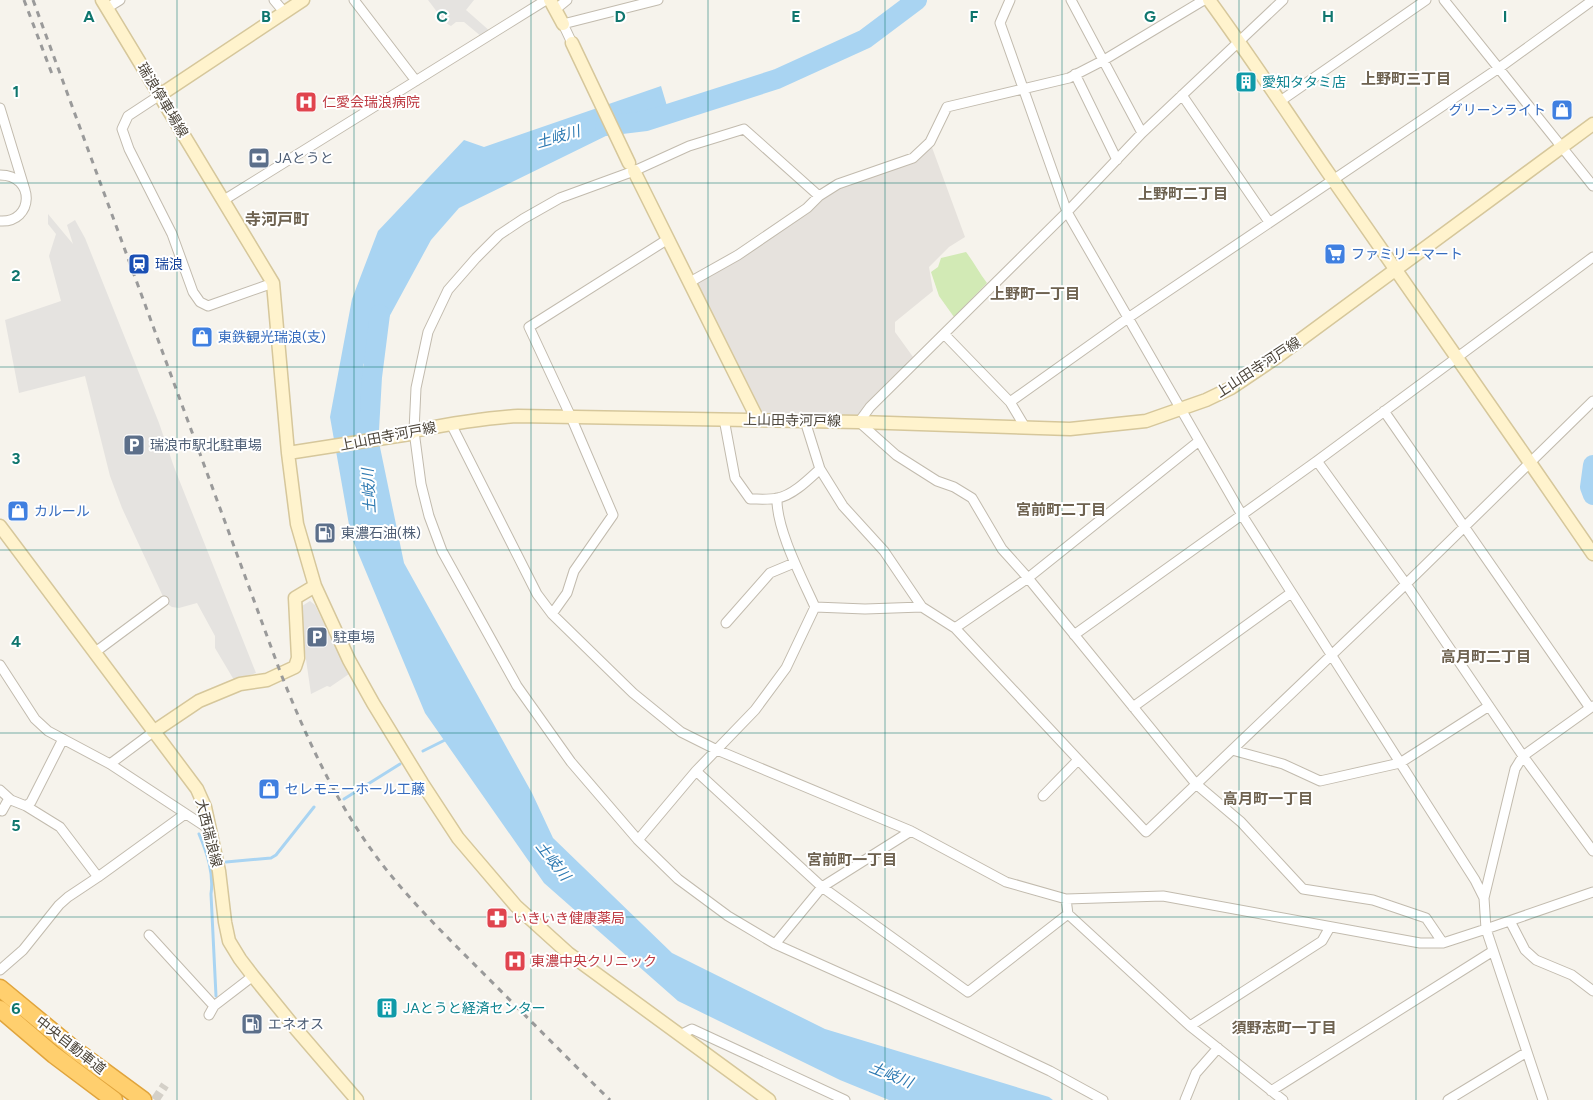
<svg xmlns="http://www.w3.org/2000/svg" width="1593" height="1100" viewBox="0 0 1593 1100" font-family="Figtree,'Noto Sans JP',sans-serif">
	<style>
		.industrial { fill: #e6e2dd }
		.green { fill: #d2eab5 }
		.parking { fill: #e5e3e0 }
		.water { fill: #a9d4f2 }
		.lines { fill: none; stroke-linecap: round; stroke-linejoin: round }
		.stream { stroke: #a9d4f2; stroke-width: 3 }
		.river { stroke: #a9d4f2; stroke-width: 20 }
		.street-tunnel { stroke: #d4d0c8; stroke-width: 9; stroke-dasharray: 9 4.5; stroke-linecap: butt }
		.street-casing { stroke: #c2bbae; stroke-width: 11 }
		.secondary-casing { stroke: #d6c79b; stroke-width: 15 }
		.highway-casing { stroke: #e0a43c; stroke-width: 19 }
		.street { stroke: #fff; stroke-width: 9 }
		.secondary { stroke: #fff3cd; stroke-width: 12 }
		.highway { stroke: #ffcf6e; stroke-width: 16 }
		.rail { stroke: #9a9a9a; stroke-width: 3; stroke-dasharray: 6 6; stroke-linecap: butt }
		.grid { fill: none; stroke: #0f766e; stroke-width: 1; stroke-opacity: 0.55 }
		.labels { text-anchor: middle; stroke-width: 4; stroke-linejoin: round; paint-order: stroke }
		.culture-label { font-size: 14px; fill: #0d838f; stroke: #fff; text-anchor: start }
		.street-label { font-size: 14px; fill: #4b4439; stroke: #fff }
		.health-label { font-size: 14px; fill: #be3a42; stroke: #fff; text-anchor: start }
		.shop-label { font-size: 14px; fill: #366cbe; stroke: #fff; text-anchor: start }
		.service-label { font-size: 14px; fill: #4e5e75; stroke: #fff; text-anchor: start }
		.transit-label { font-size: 14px; fill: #164399; stroke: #fff; text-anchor: start }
		.neighbourhood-label { font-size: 15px; font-weight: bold; fill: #6e6250; stroke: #fff }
		.water-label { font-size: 15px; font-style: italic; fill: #2e7ab2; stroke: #fff }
		.quarter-label { font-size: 16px; font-weight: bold; fill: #6e6250; stroke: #fff }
		.grid-label { font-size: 16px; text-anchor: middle; font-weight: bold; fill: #0f766e; stroke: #fff; stroke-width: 4; stroke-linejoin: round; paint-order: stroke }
	</style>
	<rect width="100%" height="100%" fill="#f6f3ec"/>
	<path class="industrial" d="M930,142L965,237L949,247L929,267L933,291L895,322V332L916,361L859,422L758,420L690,282L838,184L912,161Z"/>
	<path class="green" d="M966,252C974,262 979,273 987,283L954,317L939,296L931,272L938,267L941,258Z"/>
	<path class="parking" d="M428,0H474L466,10L491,32L482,37L464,22H456L451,26L449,25L444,21Z
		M48,214L73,244L67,225L75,220L85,238L159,423L174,467L256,673L234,680L215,648V636L197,603L179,608L172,607L166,603L122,508L110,476L85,376L19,393L5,320L61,301L49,256L56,234L48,224Z
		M310,601L315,605L349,674L330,687L327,686L311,694L300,618L302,606Z"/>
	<path class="water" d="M661,86L667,106L459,208L431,240L363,365L404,563L532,793L553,838L672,953L825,1029L1049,1097L1053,1100H889L840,1080L678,1001L544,883L425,713L351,536L330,417L352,299L378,231L464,140L484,147Z"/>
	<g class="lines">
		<path class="stream" d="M423,751L447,739
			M344,799L400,764
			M199,834C207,853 214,873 211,894L216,996
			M226,862L271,858L276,855L314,807"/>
		<path class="river" d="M605,126L646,121L777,79L865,39L917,0
			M369,430L372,377L380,314
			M1593,465L1590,487L1593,495"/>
		<path class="street-tunnel" d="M155,1100L165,1085"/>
		<g class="street-casing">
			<path id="street" d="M274,0L285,13
				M354,0L416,81
				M1010,0L1000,23L1067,212L1242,515L1475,880L1484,898
				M1071,0L1142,133
				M1283,0L1142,133L1067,212L870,407L859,422L896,455L937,481L954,487L972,498L1002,549L1028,578L1196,784L1241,822L1303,889L1373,900L1426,918L1443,943
				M1444,0L1593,186
				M107,8L120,0
				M556,9L567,0
				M572,43L563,24L658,0
				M1075,74L1117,160
				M160,95L128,116L122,129L129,149L172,234L193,292L200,302L208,306L273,283
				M1182,95L1269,222
				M1279,102L1426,0
				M0,108L25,190
				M0,175C36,175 34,223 0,221
				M819,196L744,129L689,146L634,171L560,198L523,219L499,235L476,258L448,290L428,332L416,388L414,431L421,484L429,516L442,551L517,686L571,762L638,840L678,879L728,916L775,944L898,999L1050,1071L1103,1100
				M224,200L546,0
				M690,282L738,255L807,208L819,196L838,184L913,158L930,142L947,107L1069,78L1104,60L1204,0
				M944,334L1010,402
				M1384,411L1590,708
				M724,419L735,478L750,499C759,499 769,500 778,498C793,495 808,480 820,469
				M805,421L820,469L843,506L884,551L922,607L955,628L1146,832L1406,584L1593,401
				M451,424L537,594L552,614L633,693L681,732L717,750L911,831L1006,882L1066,899L1163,896L1420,943H1443L1486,929L1593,892
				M1025,427L1010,402L1128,318L1499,68L1593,0
				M1317,461L1406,584L1523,756L1593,851
				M777,498C776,529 802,578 815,607
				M815,607L865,609L922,607
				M552,614L567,593L574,571L613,515L571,417L529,327L668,239
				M726,623L770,573L794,563
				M955,628L1028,578L1199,441
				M1074,635L1317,461L1593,257
				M94,653L164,601
				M0,665L35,719L48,731L110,764L209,829
				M1133,707L1291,593
				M1232,750L1283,764L1320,781L1400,763L1489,706
				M110,764L153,732
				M696,771L822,887L968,992L1068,914
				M0,790L11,800
				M1043,796L1078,760
				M26,806L31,802L63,739
				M2,811L7,802L11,800L26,806L60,827L98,877
				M638,840L696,771L755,710L786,668L815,607
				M1066,899L1068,914L1190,1026L1283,1100
				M1510,921L1525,950L1536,960L1572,975L1593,991
				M149,935L214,1006
				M775,944L822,887L911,831
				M0,970L23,950L59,905L68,897L98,877L185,814
				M209,1015L214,1006L253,976
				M1190,1026L1322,941L1330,927
				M680,1035L692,1029L845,1100
				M1271,1091L1493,951
				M1185,1100L1196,1073L1218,1048
				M1448,1100L1527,1052
				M1543,1100L1486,929L1484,898L1515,769L1523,756L1593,706"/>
		</g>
		<g class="secondary-casing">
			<path id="secondary" d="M102,0L273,283L288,453
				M550,0L563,24
				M1209,0C1250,56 1288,114 1327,171C1416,299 1505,426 1593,554
				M572,43L629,163
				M160,95L303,0
				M634,171L758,420
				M0,526L197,789L205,807L219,871L225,922L229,941L240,959L253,976L296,1029L357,1100
				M153,732L199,701L240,684L267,680L295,667L298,658L295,598L315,586
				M769,1100L568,953L516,906L458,838L422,783L373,703L349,660L315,586L297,524L288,453L410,434L414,431C449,424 483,418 518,416L859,422L1070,429L1146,421L1206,400L1231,388L1277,357L1593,124"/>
		</g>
		<g class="highway-casing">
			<path id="highway" d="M0,988L75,1050L143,1100
				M0,1009L54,1055L114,1100"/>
		</g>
		<use href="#street" class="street"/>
		<use href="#secondary" class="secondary"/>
		<use href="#highway" class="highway"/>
		<path class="rail" d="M24,0L52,74
			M33,0L281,674C305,734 331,792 368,845C400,891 440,930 479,969C523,1013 566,1057 610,1100"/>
	</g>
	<path class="grid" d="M177,0V1100M354,0V1100M531,0V1100M708,0V1100M885,0V1100M1062,0V1100M1239,0V1100M1416,0V1100M0,183H1593M0,367H1593M0,550H1593M0,733H1593M0,917H1593"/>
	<defs>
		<g id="building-square" transform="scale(1.125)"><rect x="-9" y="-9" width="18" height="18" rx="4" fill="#0f9aa8" stroke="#fff"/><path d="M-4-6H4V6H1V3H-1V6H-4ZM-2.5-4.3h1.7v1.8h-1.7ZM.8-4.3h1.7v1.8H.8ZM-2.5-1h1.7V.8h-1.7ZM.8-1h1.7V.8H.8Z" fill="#fff"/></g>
		<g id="hospital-square" transform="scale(1.125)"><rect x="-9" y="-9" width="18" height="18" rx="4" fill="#e0444e" stroke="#fff"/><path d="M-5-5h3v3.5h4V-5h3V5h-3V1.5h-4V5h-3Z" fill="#fff"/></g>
		<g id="shop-square" transform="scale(1.125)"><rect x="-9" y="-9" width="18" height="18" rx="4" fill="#3f7fe0" stroke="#fff"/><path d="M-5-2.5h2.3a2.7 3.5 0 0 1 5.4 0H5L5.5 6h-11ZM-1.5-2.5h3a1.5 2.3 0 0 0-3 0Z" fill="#fff"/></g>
		<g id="bank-square" transform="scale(1.125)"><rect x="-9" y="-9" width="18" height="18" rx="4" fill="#5c6f8a" stroke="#fff"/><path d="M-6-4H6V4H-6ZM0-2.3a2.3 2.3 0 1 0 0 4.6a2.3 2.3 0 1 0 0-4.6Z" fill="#fff"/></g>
		<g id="supermarket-square" transform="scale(1.125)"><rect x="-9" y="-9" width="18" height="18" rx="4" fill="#3f7fe0" stroke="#fff"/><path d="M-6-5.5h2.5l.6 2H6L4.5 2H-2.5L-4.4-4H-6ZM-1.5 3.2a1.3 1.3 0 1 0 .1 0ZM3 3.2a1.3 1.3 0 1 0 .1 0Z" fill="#fff"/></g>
		<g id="station-square" transform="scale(1.125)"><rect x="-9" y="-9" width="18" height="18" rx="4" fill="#1a4fb4" stroke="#fff"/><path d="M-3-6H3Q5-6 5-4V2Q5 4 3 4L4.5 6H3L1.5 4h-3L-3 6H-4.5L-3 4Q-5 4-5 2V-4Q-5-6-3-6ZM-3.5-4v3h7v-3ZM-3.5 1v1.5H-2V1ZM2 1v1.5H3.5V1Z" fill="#fff"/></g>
		<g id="parking-square" transform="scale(1.125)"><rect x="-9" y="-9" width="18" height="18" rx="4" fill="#5c6f8a" stroke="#fff"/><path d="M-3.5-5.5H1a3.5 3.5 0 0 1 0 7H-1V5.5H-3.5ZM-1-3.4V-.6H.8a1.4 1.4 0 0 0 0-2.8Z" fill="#fff"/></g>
		<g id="fuel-square" transform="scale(1.125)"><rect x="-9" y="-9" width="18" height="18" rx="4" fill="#5c6f8a" stroke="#fff"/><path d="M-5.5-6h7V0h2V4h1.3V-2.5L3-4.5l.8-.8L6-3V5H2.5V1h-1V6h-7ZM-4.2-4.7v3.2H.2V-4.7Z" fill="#fff"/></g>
		<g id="pharmacy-square" transform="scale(1.125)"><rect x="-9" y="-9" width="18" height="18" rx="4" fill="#e0444e" stroke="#fff"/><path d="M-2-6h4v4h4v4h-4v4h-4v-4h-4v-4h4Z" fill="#fff"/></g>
	</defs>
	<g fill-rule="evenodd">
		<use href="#building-square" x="1246" y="82"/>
		<use href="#hospital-square" x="306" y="102"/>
		<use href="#shop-square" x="1562" y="110"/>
		<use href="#bank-square" x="259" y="158"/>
		<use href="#supermarket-square" x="1335" y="254"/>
		<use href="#station-square" x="139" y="264"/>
		<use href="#shop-square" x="202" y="337"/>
		<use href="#parking-square" x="134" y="445"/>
		<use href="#shop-square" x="18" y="511"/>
		<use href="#fuel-square" x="325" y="533"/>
		<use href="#parking-square" x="317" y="637"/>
		<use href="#shop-square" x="269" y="789"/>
		<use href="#pharmacy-square" x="497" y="918"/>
		<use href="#hospital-square" x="515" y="961"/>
		<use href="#building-square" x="387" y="1008"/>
		<use href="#fuel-square" x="252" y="1024"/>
	</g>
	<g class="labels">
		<g class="culture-label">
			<text x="1262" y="87">愛知タタミ店</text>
			<text x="403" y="1013">JAとうと経済センター</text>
		</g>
		<g class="street-label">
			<text transform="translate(163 100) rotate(59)" y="5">瑞浪停車場線</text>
			<text transform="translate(1258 367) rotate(-33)" y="5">上山田寺河戸線</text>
			<text transform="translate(792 420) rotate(1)" y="5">上山田寺河戸線</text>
			<text transform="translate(388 436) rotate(-11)" y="5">上山田寺河戸線</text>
			<text transform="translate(209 833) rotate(76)" y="5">大西瑞浪線</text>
			<text transform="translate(71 1045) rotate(38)" y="5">中央自動車道</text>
		</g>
		<g class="health-label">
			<text x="322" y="107">仁愛会瑞浪病院</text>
			<text x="513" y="923">いきいき健康薬局</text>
			<text x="531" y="966">東濃中央クリニック</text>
		</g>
		<g class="shop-label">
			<text x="1546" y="115" text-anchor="end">グリーンライト</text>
			<text x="1351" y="259">ファミリーマート</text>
			<text x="218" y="342">東鉄観光瑞浪(支)</text>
			<text x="34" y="516">カルール</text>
			<text x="285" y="794">セレモニーホール工藤</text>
		</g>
		<g class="service-label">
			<text x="275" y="163">JAとうと</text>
			<text x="150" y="450">瑞浪市駅北駐車場</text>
			<text x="341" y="538">東濃石油(株)</text>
			<text x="333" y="642">駐車場</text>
			<text x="268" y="1029">エネオス</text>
		</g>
		<g class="transit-label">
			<text x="155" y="269">瑞浪</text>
		</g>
		<g class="neighbourhood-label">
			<text x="1406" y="84">上野町三丁目</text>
			<text x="1183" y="199">上野町二丁目</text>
			<text x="1035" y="299">上野町一丁目</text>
			<text x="1061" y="515">宮前町二丁目</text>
			<text x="1486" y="662">高月町二丁目</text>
			<text x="1268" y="804">高月町一丁目</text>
			<text x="852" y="865">宮前町一丁目</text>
			<text x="1284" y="1033">須野志町一丁目</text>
		</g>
		<g class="water-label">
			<text transform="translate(558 137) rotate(-16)" y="5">土岐川</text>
			<text transform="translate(369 491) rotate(-93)" y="5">土岐川</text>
			<text transform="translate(553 861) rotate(52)" y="5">土岐川</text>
			<text transform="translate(891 1075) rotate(22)" y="5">土岐川</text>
		</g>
		<g class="quarter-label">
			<text x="277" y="225">寺河戸町</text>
		</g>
	</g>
	<g class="grid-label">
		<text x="89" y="22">A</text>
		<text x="266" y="22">B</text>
		<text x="442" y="22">C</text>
		<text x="620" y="22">D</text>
		<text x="796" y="22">E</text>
		<text x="974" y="22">F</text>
		<text x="1150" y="22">G</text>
		<text x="1328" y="22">H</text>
		<text x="1505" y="22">I</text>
		<text x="16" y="97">1</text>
		<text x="16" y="281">2</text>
		<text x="16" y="464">3</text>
		<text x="16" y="647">4</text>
		<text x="16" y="831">5</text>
		<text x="16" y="1014">6</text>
	</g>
</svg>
